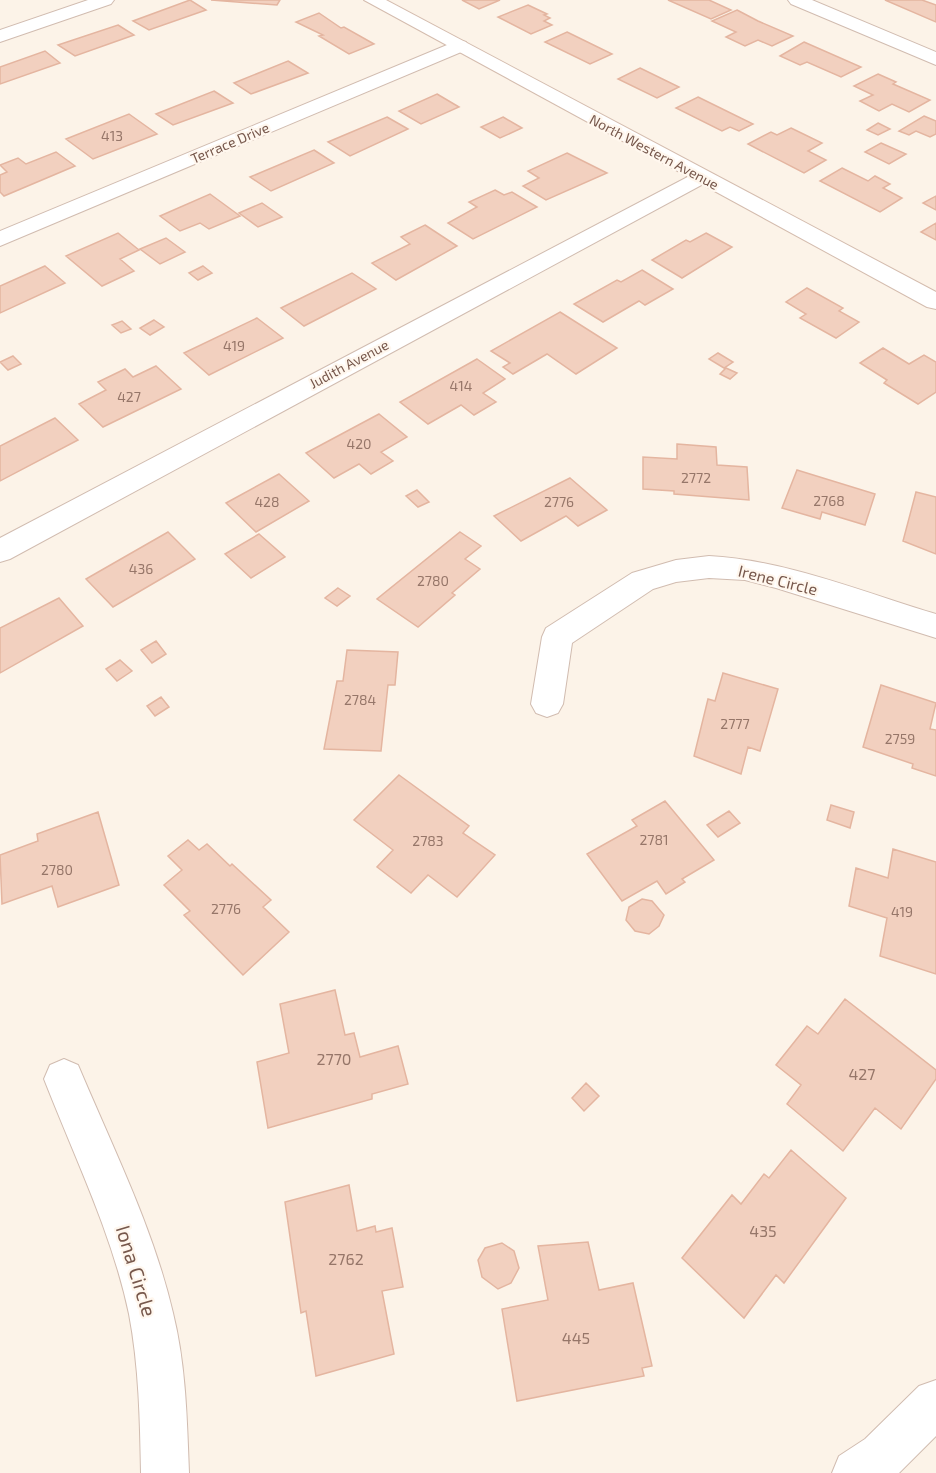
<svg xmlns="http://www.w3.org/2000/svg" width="936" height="1473" viewBox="0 0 936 1473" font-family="'Exo 2',sans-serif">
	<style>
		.building { fill: #f2d0bf; stroke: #e4b5a0; stroke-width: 1.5 }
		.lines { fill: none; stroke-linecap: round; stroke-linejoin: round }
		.street-casing { stroke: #d1bcb0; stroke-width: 2 }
		.secondary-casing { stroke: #d4bcae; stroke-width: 2 }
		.street { fill: #fff; fill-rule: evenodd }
		.secondary { fill: #fff; fill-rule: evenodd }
		.labels { text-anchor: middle; stroke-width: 4.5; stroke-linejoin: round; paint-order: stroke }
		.number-label { font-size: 14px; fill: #967669 }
		.far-street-label { font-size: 14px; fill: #77584c; stroke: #fff7ee }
		.street-label { font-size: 16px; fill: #77584c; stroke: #fff7ee }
		.near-number-label { font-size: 16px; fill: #967669 }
		.near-street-label { font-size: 20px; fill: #77584c; stroke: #fff7ee }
	</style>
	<rect width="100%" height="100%" fill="#fcf3e8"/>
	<path class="building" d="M190,0L206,10L149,30L133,21Z
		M211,0H280L277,5Z
		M462,0H500L479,9Z
		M668,0H709L731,10L711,19Z
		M885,0H922L936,5V22Z
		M528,5L547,14L544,15L550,18L544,21L552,25L531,34L498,17Z
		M737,10L758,21L793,36L772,46L758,40L745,46L726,37L736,32L712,21Z
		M319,13L341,28L344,27L374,44L349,54L319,36L323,35L296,22Z
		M118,25L134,35L75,56L58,45Z
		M567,32L612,54L590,64L545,42Z
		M804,42L861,67L841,77L807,62L800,65L780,56Z
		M45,51L60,63L0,84V67Z
		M288,61L308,73L251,94L234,83Z
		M640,68L679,87L657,98L618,79Z
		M878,74L896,82L893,84L930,100L909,112L892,104L879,111L860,101L873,95L854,86Z
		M214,91L233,103L173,125L156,114Z
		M437,94L459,107L421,124L399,111Z
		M698,97L753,124L739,131L730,127L722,131L676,108Z
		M129,114L157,134L93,159L66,139Z
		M924,116L936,121V134L930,137L916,131L909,135L899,131Z
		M387,117L408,129L350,156L328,142Z
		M503,117L522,128L500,138L481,127Z
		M878,123L890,129L878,135L867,130Z
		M791,128L822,143L808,151L826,160L804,173L748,144L771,132L777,135Z
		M881,143L906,154L889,164L865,152Z
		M314,150L334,163L271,191L250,177Z
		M56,152L75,166L4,196L0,192V175L7,172L0,165L18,158L26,164Z
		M567,153L607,173L546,200L523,186L539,178L528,171Z
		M842,168L868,181L875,176L890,184L883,188L902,198L880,212L820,181Z
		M495,190L504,195L512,192L537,207L473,239L448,223L477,207L469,202Z
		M210,194L240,216L209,229L200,223L180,231L160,216Z
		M936,196V210L923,203Z
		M262,203L282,217L258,227L239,213Z
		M936,223V240L921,232Z
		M425,225L457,246L396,280L372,263L410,244L401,237Z
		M118,233L139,250L120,259L134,271L102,286L66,256Z
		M706,233L732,247L682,278L652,260L686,240L690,242Z
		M166,238L185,252L160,264L140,249Z
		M45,266L65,283L0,313V286Z
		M203,266L212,273L198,280L189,273Z
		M642,270L673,289L645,305L639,301L603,322L574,304L617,280L621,282Z
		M352,273L376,289L304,326L281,308Z
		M807,288L843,308L839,311L859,322L836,338L800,318L806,314L786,302Z
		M560,312L617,348L576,374L547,354L513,374L503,367L510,363L491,351Z
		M257,318L283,338L209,375L184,353Z
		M154,320L164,327L150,335L140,328Z
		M122,321L131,329L121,333L112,325Z
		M883,348L909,364L924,355L936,362V392L918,404L884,383L887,380L860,363Z
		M718,353L733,362L724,368L709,359Z
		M13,356L21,364L8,370L0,362Z
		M477,359L505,379L483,393L496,402L474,415L461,405L428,424L400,402Z
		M156,366L181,389L103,427L79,404L106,390L98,382L125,369L133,377Z
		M726,368L737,373L730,379L720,374Z
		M379,414L407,437L381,452L393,461L371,474L359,464L334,478L306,453Z
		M55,418L78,440L0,481V446Z
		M677,444L716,447L717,465L747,467L749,500L674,494V491L643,489V457L677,459Z
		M797,470L875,494L865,525L822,512L820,519L782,508Z
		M279,474L309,501L256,532L226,503Z
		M570,478L607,510L578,526L566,516L521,541L494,516Z
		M417,490L429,502L418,507L406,496Z
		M916,492L936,497V554L903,541Z
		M168,532L195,559L113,607L86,579Z
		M460,532L481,546L465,559L480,569L452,593L455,595L418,627L377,599Z
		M259,534L285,557L251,578L225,554Z
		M338,588L350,596L337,606L325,598Z
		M59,598L83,626L0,673V628Z
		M156,641L166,654L152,663L141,650Z
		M347,650L398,652L395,685H388L381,751L324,749L337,681H343Z
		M120,660L132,671L117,681L106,669Z
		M723,673L778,689L760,751L748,747L741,774L694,756L708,699L715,701Z
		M881,685L936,703L930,729L936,730V776L912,768L913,764L863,747Z
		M161,697L169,707L155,716L147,706Z
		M399,775L469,826L463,833L495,855L457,897L428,875L411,893L377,867L393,850L354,820Z
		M665,801L714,860L682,879L685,882L666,894L657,881L622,901L587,854L637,826L632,820Z
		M831,805L854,812L850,828L827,820Z
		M729,811L740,823L718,837L707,825Z
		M98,812L119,885L58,907L52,886L2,904L0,855L38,841L37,834Z
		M188,840L199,850L207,844L230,866L232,864L271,900L263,907L289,932L243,975L184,915L190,911L164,885L182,870L168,856Z
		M893,849L936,862V974L880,956L887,918L849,906L856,868L888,878Z
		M642,899L652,901L664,915L659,926L649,934L635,931L626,920L629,907Z
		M335,990L345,1035L354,1033L360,1057L398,1046L408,1084L372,1094V1099L268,1128L257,1062L289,1053L280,1004Z
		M845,999L936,1070V1079L901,1129L875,1108L843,1151L787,1104L801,1085L776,1065L807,1026L818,1034Z
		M586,1083L599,1096L584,1111L572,1098Z
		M791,1150L846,1198L784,1283L776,1275L744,1318L682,1258L732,1195L741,1204L764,1174L769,1178Z
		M349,1185L357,1231L375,1226L376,1232L392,1228L403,1287L382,1291L394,1354L316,1376L306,1311L301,1313L285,1202Z
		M588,1242L599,1290L633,1283L652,1366L642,1368L644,1376L517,1401L502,1309L548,1300L538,1246Z
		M502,1243L514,1251L519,1268L511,1283L498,1289L482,1277L478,1260L485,1248Z"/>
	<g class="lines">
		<g class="street-casing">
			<path id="street" d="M88,0H114L111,4L0,42V30Z
				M788,0H812L936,52V65L791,4Z
				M459,40L466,42L468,46L466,50L0,246V231Z
				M699,171L707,172L710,177L707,182L10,559L0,562V538Z
				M709,556C786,560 862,592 936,614V638L776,588L745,580L709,578L676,582L653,589L572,643L563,704L558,713L547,717L536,713L531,704L542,637L546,628L632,573L676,560Z
				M64,1059L78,1065C112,1146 153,1227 173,1313C186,1365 187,1420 189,1473H141C140,1420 139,1366 129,1314C112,1233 74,1156 44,1079L50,1065Z
				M936,1380V1436L899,1473H832L839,1456L865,1439L919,1386Z"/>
		</g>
		<g class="secondary-casing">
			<path id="secondary" d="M364,0H386L936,292V309L927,307Z"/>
		</g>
		<use href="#street" class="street"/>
		<use href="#secondary" class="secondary"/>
	</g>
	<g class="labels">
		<g class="number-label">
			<text x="112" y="141">413</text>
			<text x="234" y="351">419</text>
			<text x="461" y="391">414</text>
			<text x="129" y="402">427</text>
			<text x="359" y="449">420</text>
			<text x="696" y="483">2772</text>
			<text x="829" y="506">2768</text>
			<text x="267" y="507">428</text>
			<text x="559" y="507">2776</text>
			<text x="141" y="574">436</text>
			<text x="433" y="586">2780</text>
			<text x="360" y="705">2784</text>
			<text x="735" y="729">2777</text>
			<text x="900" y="744">2759</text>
			<text x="654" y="845">2781</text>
			<text x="428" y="846">2783</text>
			<text x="57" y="875">2780</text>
			<text x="226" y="914">2776</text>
			<text x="902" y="917">419</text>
		</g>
		<g class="far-street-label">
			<text transform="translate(230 143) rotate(-23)" y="5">Terrace Drive</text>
			<text transform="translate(654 152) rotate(28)" y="5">North Western Avenue</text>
			<text transform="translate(349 364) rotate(-28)" y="5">Judith Avenue</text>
		</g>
		<g class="street-label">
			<text transform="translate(778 580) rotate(14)" y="6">Irene Circle</text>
		</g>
		<g class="near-number-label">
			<text x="334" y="1065">2770</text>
			<text x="862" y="1080">427</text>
			<text x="763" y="1237">435</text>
			<text x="346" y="1265">2762</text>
			<text x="576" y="1344">445</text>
		</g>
		<g class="near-street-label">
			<text transform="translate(136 1271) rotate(73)" y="7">Iona Circle</text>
		</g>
	</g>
</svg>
